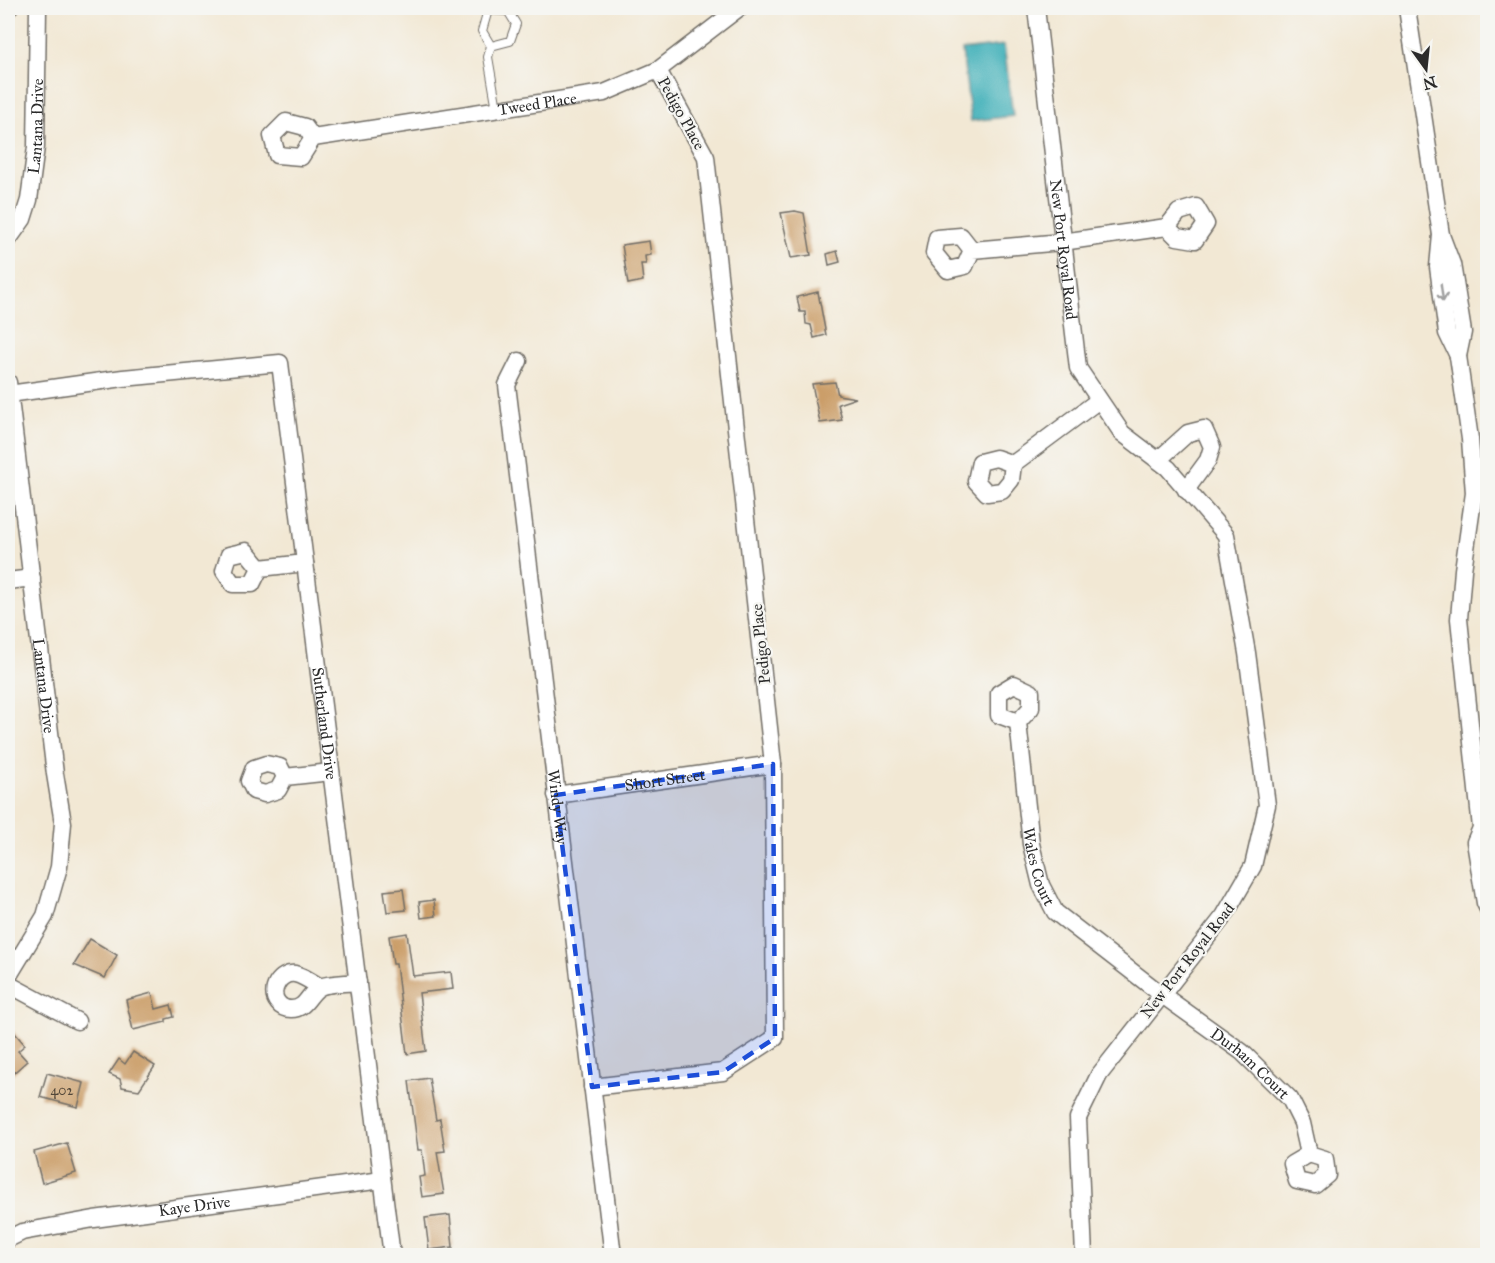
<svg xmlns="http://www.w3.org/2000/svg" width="1495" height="1263" viewBox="0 0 1495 1263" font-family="'IM FELL Great Primer',serif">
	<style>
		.water { fill: #3eafb8; stroke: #346d72; stroke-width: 1.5 }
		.building { fill: #cb9e69 }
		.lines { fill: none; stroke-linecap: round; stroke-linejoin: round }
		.service-casing { stroke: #716d66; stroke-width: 10 }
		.minor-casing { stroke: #716d66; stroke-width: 19 }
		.service { stroke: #fff; stroke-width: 8 }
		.minor { stroke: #fff; stroke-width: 16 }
		.oneway { stroke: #a0a0a0 }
		.marked { fill: #1d4ed8; fill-opacity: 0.2; stroke: #1d4ed8; stroke-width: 4.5; stroke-dasharray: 12 8; stroke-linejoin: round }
		.labels { text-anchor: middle; stroke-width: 4.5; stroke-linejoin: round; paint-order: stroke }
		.number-label { font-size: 14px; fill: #53483a }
		.street-label { font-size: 16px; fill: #2b2b2b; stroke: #f6f6f2 }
	</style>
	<rect width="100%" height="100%" fill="#f6f6f2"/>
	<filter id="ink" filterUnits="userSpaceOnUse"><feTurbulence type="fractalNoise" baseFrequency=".0167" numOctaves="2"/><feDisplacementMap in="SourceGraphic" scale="12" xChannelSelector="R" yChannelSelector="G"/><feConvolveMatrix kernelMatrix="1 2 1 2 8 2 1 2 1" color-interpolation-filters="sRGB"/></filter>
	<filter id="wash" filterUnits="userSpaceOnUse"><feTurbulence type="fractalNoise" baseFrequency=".008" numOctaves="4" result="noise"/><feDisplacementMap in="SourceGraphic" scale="24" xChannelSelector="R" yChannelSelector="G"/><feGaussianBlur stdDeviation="1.35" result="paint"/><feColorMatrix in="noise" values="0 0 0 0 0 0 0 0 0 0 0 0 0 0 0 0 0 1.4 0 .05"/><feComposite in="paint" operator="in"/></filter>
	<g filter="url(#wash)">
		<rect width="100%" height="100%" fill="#f2e8d4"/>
		<path class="water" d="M1004,45L1013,116L971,121L962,50Z"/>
		<g id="blocks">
			<path class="building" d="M795,211L804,213L811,255L791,258L781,213Z
				M649,241L651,255L645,256L646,264H641L643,281L628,284L622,245Z
				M837,251L840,262L829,265L827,254Z
				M818,292L826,335L814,338L811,325L806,324L805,312H800L797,297Z
				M835,382L838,395L856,398L838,404L842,420L820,423L812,384Z
				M403,889L406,910L387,912L384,891Z
				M434,900L436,916L421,918L419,902Z
				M407,933L413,976L451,972L453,989L419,993L426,1051L407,1054L396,964H393L389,936Z
				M90,939L117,955L105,978L74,965Z
				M152,993L156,1009L171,1005L174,1017L166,1019V1022L133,1030L126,1000Z
				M8,1025L25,1045L18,1051L27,1061L8,1078Z
				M133,1052L155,1066L139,1090L122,1087L120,1079L109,1074L119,1059L125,1064Z
				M47,1073L84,1083L78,1107L40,1097Z
				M429,1078L436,1120L440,1119L445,1151L437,1152L444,1194L422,1197L419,1177L425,1176L422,1150H418L409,1081Z
				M67,1143L76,1173L42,1183L34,1152Z
				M450,1215L453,1247L429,1250L425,1218Z"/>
		</g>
	</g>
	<g filter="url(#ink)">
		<use href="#blocks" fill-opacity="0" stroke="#716d66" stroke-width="1.5"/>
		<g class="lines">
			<g class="service-casing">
				<path id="service" d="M491,46L482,31L488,10L508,11L516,24L510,41L491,46L488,57L497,109"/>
			</g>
			<g class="minor-casing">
				<g id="minor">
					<path d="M8,8H9"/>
					<path id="s1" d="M1036,8L1078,368L1122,433L1168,468L1226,535L1247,653L1267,805L1253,866L1224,916L1099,1075L1078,1118L1084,1256"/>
					<path d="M1407,8L1441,235L1438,267L1447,333L1458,356"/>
					<path id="s2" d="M313,138L305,127L286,122L272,136L277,155L301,157L313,138L604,93L658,70L739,8"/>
					<path d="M1441,235L1452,264L1463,332L1458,356L1470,439L1474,493L1463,570L1459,619L1481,828L1475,842L1485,903L1488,909"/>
					<path id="s3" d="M8,240L23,219L29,200L36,147L38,8"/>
					<path d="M972,250L965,266L948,270L934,253L937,238L961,236L972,250L1062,242L1167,227L1177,237L1195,240L1206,224L1196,207L1179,212L1167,227"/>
					<path id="s4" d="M519,361L507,385L613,1256"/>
					<path id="s5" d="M8,382L55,774L63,823L59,867L45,916L8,977"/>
					<path id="s6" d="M9,394L123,378L280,363L392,1256"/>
					<path d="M1158,460L1188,433L1204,429L1212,447L1208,460L1186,490"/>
					<path d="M1013,464L1011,480L1002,491L987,493L976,481L980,462L996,458L1013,464L1099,400"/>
					<path d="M260,568L252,584H233L224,571L229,555L246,551L260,568L305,563"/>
					<path d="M8,581L32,578"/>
					<path id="s7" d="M1018,722L1031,708V692L1014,684L999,693V715L1018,722L1031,844L1041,885L1055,912L1161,994L1242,1052L1290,1099L1302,1123L1309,1154L1292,1164L1297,1181L1315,1185L1327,1175L1325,1159L1309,1154"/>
					<path d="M285,777L280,767L266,764L254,768L249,781L254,791L265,794L278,790L285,777L331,772"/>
					<path id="s8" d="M556,795L773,764"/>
					<path d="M8,984L77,1021"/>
					<path d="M320,987C312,982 304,976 295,974C280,972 268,991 278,1003C281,1007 286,1009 291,1009C307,1009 308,993 320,987C327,983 348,983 358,982"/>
					<path d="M592,1087L723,1072L775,1038L773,764L706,157L658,70"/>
					<path id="s9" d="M8,1239L22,1232L94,1219L382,1180"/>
				</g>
			</g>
			<use href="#service" class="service"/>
			<use href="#minor" class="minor"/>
		</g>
		<defs><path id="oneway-shaft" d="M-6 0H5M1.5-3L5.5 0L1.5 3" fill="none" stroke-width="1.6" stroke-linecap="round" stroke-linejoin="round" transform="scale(1.5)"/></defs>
		<use class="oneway" href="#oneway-shaft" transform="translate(1442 293) rotate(82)"/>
	</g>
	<path class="marked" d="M773,764L775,1038L723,1072L592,1087L556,795Z"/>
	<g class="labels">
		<g class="number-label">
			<text x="62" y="1095">402</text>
		</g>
		<g class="street-label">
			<text dy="6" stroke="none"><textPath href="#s2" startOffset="346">Tweed Place</textPath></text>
			<text transform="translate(682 113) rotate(61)" y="6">Pedigo Place</text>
			<text dy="6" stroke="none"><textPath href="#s3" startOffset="120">Lantana Drive</textPath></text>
			<text dy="6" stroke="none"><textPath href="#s1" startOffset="243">New Port Royal Road</textPath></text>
			<text transform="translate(760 644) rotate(-96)" y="6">Pedigo Place</text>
			<text dy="6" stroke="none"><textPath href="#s5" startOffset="306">Lantana Drive</textPath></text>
			<text dy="6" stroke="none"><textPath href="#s6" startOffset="636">Sutherland Drive</textPath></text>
			<text dy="6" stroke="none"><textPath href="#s8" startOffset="110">Short Street</textPath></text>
			<text dy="6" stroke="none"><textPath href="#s4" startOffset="452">Windy Way</textPath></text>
			<text dy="6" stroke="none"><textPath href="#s7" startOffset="260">Wales Court</textPath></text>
			<text transform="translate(1187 960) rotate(-52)" y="6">New Port Royal Road</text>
			<text dy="6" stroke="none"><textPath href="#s7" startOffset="556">Durham Court</textPath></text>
			<text dy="6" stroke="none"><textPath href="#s9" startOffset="190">Kaye Drive</textPath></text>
		</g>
	</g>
	<rect width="1495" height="1263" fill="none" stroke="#f6f6f2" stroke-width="30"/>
	<g transform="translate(1426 69) rotate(165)" stroke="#f6f6f2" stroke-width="4.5" paint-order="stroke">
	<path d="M0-4.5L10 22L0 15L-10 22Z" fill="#2b2b2b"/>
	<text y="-9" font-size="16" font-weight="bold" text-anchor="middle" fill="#2b2b2b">N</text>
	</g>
</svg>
